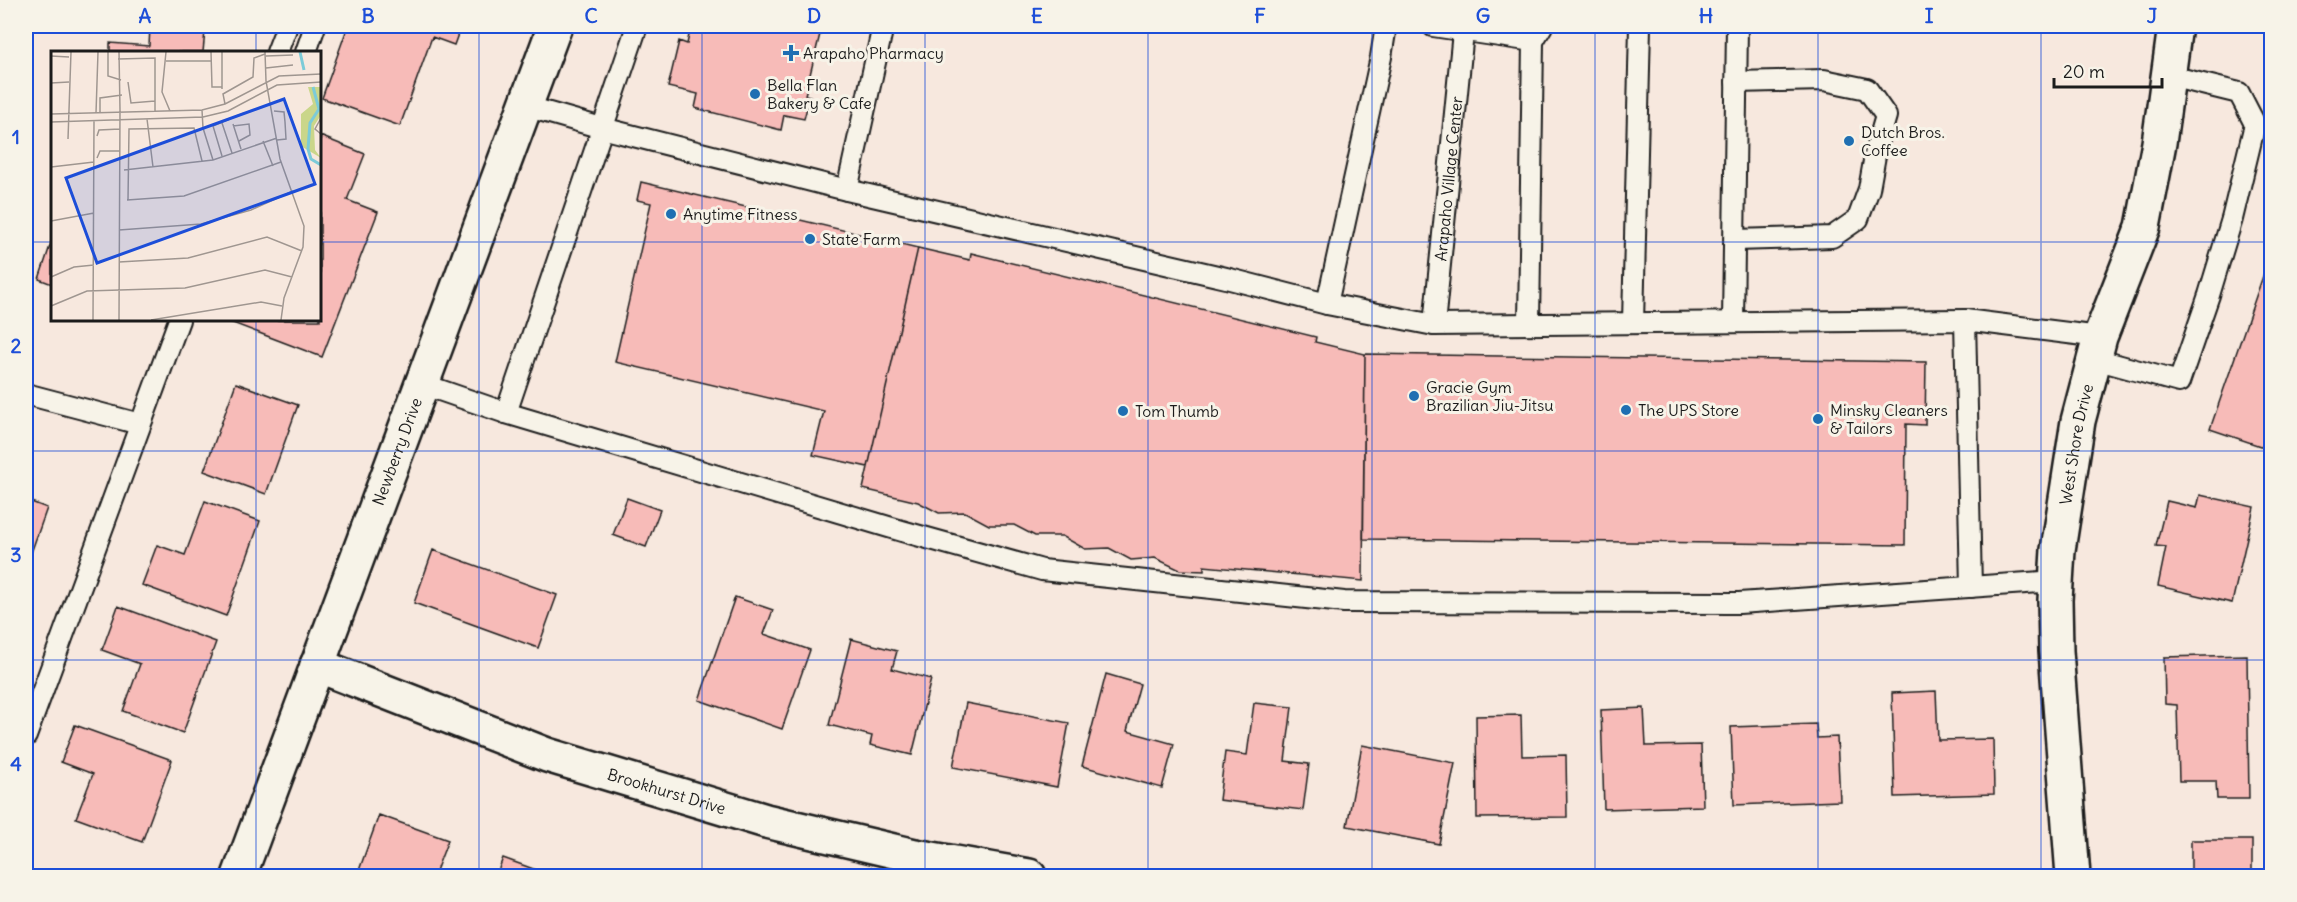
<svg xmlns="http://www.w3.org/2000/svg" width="2297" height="902" viewBox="0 0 2297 902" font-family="Delius,sans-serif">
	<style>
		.building { fill: #f7bbb8; stroke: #1c1c1c; stroke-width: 1.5 }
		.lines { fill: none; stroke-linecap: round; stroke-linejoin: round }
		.service-casing { stroke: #1c1c1c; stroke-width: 24 }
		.minor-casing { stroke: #1c1c1c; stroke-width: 38 }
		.service { stroke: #f7f3e8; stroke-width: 20 }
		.minor { stroke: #f7f3e8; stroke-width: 33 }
		.grid { fill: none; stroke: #1d4ed8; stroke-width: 1.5; stroke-opacity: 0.55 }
		.poi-dot { fill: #1f6fb2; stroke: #f7f3e8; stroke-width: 2 }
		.labels { text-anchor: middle; stroke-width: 6; stroke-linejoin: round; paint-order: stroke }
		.poi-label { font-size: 16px; fill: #1c1c1c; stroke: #f7f3e8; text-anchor: start }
		.street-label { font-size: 16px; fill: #1c1c1c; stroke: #f7f3e8 }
		.inset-river { fill: none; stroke: #7ccbd8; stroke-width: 3 }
		.inset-road { fill: none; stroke: #9f9690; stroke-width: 1.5 }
		.view { fill: #1d4ed8; fill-opacity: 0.15; stroke: #1d4ed8; stroke-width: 3 }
		.inset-edge { fill: none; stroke: #1c1c1c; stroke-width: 3 }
		.neatline { fill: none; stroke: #1d4ed8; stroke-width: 2 }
		.grid-label { font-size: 20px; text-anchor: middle; font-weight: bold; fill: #1d4ed8 }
	</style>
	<rect width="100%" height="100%" fill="#f7e8de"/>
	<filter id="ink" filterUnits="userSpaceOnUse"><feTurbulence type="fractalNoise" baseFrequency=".0167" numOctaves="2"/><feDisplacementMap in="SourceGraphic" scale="12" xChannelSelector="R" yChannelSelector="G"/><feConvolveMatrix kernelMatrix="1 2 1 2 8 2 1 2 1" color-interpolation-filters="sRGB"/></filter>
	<g filter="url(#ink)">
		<path class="building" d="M99,26H113L110,32Z
			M348,26H461L454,45L432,37L400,126L322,98Z
			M691,26H822L805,95L810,96L804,119L784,115L781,130L695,108L698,94L668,87L679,41L687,44Z
			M150,27L205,31L203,52H110V43L149,46Z
			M320,136L365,154L347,200L378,212L322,357L225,320H320Z
			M641,182L918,248L868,467L813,455L824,411L615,362L651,203L637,200Z
			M52,240V284L39,279Z
			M918,248L970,260L971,253L1316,337L1315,342L1365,354L1363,581L1204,566V571L1180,570L1155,558L1131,560L1109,548L1085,549L1062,536H1035L1014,525H989L965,512L939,513L918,502L863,489Z
			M2272,250V450L2210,429Z
			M1365,354L1926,362L1925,425L1906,424L1905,545L1363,539Z
			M236,383L298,405L266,494L204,471Z
			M2200,495L2254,507L2232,603L2158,586L2166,547L2156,546L2167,501L2197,508Z
			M627,498L660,510L646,547L613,535Z
			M26,500L47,508L26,567Z
			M205,501L260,521L226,616L142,585L157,545L185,555Z
			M433,550L557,595L538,648L414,603Z
			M735,597L773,610L764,634L810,650L782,729L699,700Z
			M118,606L216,642L183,733L123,711L140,664L102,650Z
			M851,639L897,651L892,669L931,679L912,755L870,745L872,736L829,725Z
			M2247,655L2249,799H2217L2216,781H2179L2177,705L2165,704L2164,657Z
			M1106,674L1140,684L1127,731L1174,744L1162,788L1082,766Z
			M1936,691L1938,740L1993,739L1994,794L1895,797L1892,693Z
			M966,703L1069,723L1057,787L953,767Z
			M1254,703L1292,707L1285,761L1309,764L1303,810L1219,800L1225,752L1247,755Z
			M1644,708L1646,746L1701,745L1703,806L1604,809L1601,710Z
			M1521,715L1522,756L1566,755L1567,817L1477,818L1476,716Z
			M1816,724L1817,738L1837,737L1840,801L1734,805L1731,727Z
			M75,725L172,760L142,842L76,818L93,774L61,762Z
			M1362,745L1455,763L1439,844L1347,826Z
			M379,815L448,840L434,876H357Z
			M2191,840H2252V876H2191Z
			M503,858L553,876H496Z
			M74,868L97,876H71Z"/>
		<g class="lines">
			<g class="service-casing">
				<g id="service">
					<path d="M1433,26L1533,41"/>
					<path d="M277,52L287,26"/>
					<path d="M306,52L315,26"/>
					<path d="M525,106L602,128L847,190L1226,278L1327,304L1434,325L1965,320L2100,337"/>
					<path d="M847,190L883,26"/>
					<path d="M1735,240L1832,237L1858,219L1869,189L1876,150L1886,116L1867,89L1824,80L1736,82"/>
					<path d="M1327,304L1381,57L1386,26"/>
					<path d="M1965,320L1971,587"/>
					<path d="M1733,322L1737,26"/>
					<path d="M1633,323L1640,26"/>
					<path d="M1529,324L1533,41L1542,26"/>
					<path id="s1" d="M1434,325L1463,32L1460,26"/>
					<path d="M2095,359L2179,382L2209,295L2232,219L2255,124L2239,93L2170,76"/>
					<path d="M422,384L506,413L902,531L1042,570L1344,602L1739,603L2056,581"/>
					<path d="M26,394L140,424"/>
					<path d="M506,413L637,26"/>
					<path d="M26,736L179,320"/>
				</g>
			</g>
			<g class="minor-casing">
				<g id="minor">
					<path id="s2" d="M317,665L547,755L766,821L915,856L1029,876"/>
					<path id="s3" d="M239,876L555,26"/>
					<path id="s4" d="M2073,876L2056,651L2055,600L2058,550L2078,421L2100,337L2143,227L2159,143L2175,26"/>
				</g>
			</g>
			<use href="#service" class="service"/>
			<use href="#minor" class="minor"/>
		</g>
	</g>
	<path class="grid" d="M256,26V52M479,26V876M702,26V876M925,26V876M1148,26V876M1372,26V876M1595,26V876M1818,26V876M2041,26V876M26,242H52M320,242H2272M256,320V876M26,451H2272M26,660H2272"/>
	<g class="poi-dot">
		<path d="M788 44h6v6h6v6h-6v6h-6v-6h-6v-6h6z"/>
		<circle cx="755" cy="94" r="6"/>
		<circle cx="1849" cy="141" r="6"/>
		<circle cx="671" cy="214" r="6"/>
		<circle cx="810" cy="239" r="6"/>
		<circle cx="1414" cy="396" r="6"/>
		<circle cx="1626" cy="410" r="6"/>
		<circle cx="1123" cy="411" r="6"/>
		<circle cx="1818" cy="419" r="6"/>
	</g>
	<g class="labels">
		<g class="poi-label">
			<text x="803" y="59">Arapaho Pharmacy</text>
			<text x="767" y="91">Bella Flan<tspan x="767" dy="18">Bakery &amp; Cafe</tspan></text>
			<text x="1861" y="138">Dutch Bros.<tspan x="1861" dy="18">Coffee</tspan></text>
			<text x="683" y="220">Anytime Fitness</text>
			<text x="822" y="245">State Farm</text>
			<text x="1426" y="393">Gracie Gym<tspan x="1426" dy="18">Brazilian Jiu-Jitsu</tspan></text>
			<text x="1638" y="416">The UPS Store</text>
			<text x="1830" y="416">Minsky Cleaners<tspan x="1830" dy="18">&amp; Tailors</tspan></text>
			<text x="1135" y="417">Tom Thumb</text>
		</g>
		<g class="street-label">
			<text dy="6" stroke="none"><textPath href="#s1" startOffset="147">Arapaho Village Center</textPath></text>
			<text dy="6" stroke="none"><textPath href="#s4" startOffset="434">West Shore Drive</textPath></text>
			<text dy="6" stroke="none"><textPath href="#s3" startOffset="453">Newberry Drive</textPath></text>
			<text dy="6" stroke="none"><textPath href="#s2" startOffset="372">Brookhurst Drive</textPath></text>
		</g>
	</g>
	<g transform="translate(51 51)">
		<rect width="270" height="270" fill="#f7e8de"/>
		<path d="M257,36H270V64L263,75L264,99L270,107L250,95V63L262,53Z" fill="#cad68a"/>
		<path class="inset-river" d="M249,1L253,19M262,36L268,58L259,72L257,98L260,108L270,114"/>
		<path class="inset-road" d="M57,1V25L70,29M68,1L69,59M115,1L111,41L119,60M160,1L161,36H171M214,1L215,30L229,108L253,175L252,196L233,247L230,269M0,5L18,6M215,5L242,4M67,8L104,7V61M115,10H160M215,17L242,14M77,31L80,52L104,50M0,32L18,31M171,38V1M174,53L172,43L202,26L203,7L214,3M151,59L152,77L162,109M223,60L233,61L234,71L235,88L226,89M45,62L47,1M49,62V47L71,44M0,63L151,59L174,53L228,25L270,23M96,68L102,116M0,71L152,66L177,60L226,34L270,31M171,72L181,102M182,73L190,98M182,75L198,73L199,84L188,90M270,83L264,78L270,67M46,85L48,79L69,78M17,88L20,1M212,90L222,115M171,105L162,75L193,62M46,107L49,100H69M0,116L43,111M73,119L162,109L226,87M76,149L133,145L230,111M77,149L78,78L143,77L151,110M0,170L43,162M68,179L150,173L200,159L242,140M68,211L137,207L216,186L251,200M0,226L23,216L43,214M0,255L36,240L134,237L214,219L241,226M42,269L43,70M68,269L69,59M100,269L210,251L231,255"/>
		<path class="view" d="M233,48L264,133L46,212L15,127Z"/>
		<rect width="270" height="270" class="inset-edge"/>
	</g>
	<rect width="2297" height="902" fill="none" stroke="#f7f3e8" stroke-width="66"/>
	<path d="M2054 78v9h108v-9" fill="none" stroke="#1c1c1c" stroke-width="3"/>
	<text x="2063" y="78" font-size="18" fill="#1c1c1c" stroke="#f7f3e8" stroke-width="4.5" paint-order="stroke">20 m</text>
	<rect x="33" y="33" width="2231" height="836" class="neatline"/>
	<g class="grid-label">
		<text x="145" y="23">A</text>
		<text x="368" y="23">B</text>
		<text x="591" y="23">C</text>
		<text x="814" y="23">D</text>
		<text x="1037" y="23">E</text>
		<text x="1260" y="23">F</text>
		<text x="1483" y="23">G</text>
		<text x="1706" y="23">H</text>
		<text x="1929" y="23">I</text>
		<text x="2152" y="23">J</text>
		<text x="16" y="144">1</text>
		<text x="16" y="353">2</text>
		<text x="16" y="562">3</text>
		<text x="16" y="771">4</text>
	</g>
</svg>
